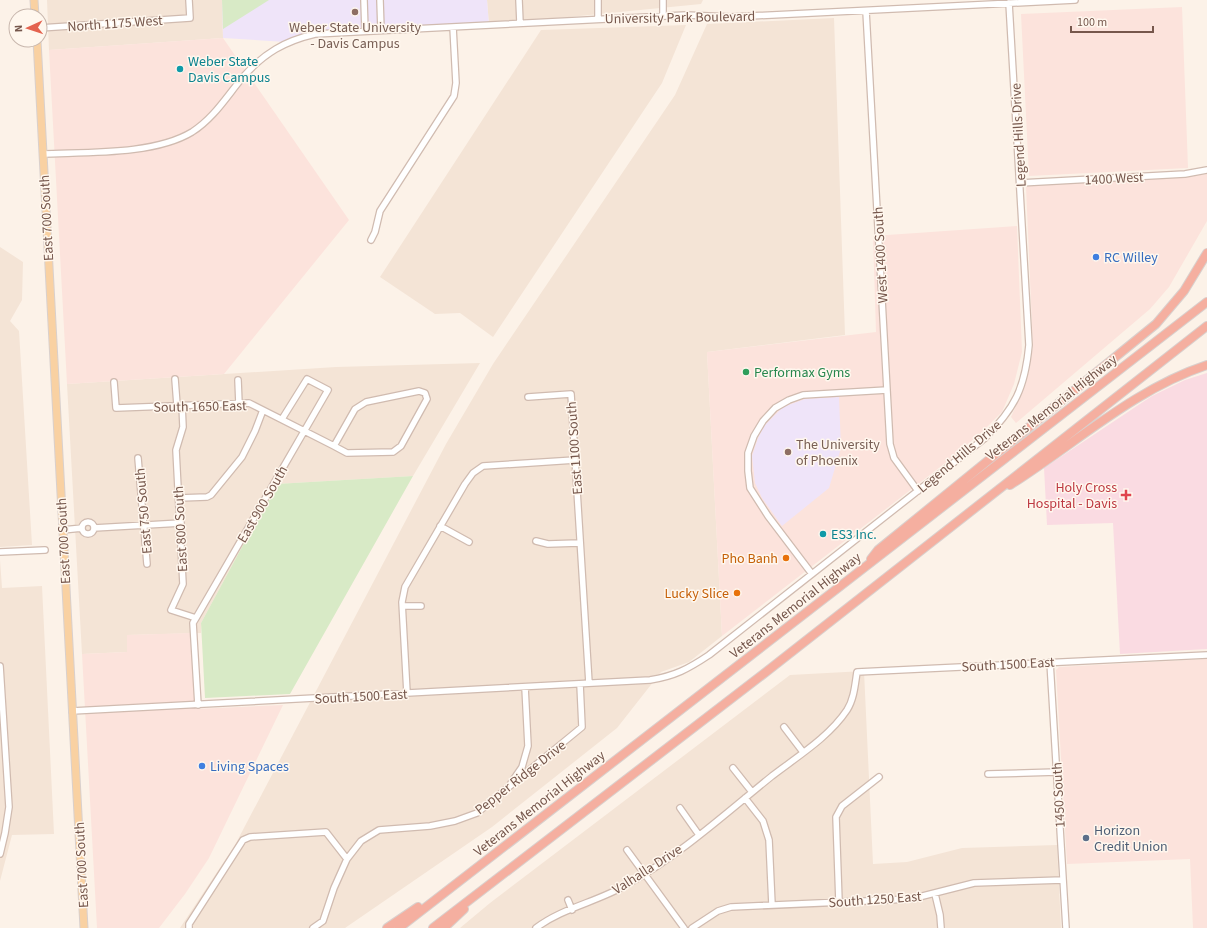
<svg xmlns="http://www.w3.org/2000/svg" width="1207" height="928" viewBox="0 0 1207 928" font-family="'Source Sans 3',sans-serif">
	<style>
		.residential { fill: #f4e4d6 }
		.commercial { fill: #fce3dc }
		.education { fill: #efe4f9 }
		.medical { fill: #fadbe2 }
		.green { fill: #d8eac6 }
		.lines { fill: none; stroke-linecap: round; stroke-linejoin: round }
		.minor-casing { stroke: #d0bbb0; stroke-width: 8 }
		.major-casing { stroke: #d9d0cd; stroke-width: 9 }
		.highway-casing { stroke: #d9d0cd; stroke-width: 10 }
		.minor { stroke: #fff; stroke-width: 5.5 }
		.major { stroke: #f9d1a2; stroke-width: 7 }
		.highway { stroke: #f5afa0; stroke-width: 8 }
		.education-dot { fill: #8d6e63; stroke: #fff7ee; stroke-width: 1.5 }
		.culture-dot { fill: #0f9aa8; stroke: #fff7ee; stroke-width: 1.5 }
		.shop-dot { fill: #3f7fe0; stroke: #fff7ee; stroke-width: 1.5 }
		.leisure-dot { fill: #2e9e5b; stroke: #fff7ee; stroke-width: 1.5 }
		.health-dot { fill: #e0444e; stroke: #fff7ee; stroke-width: 1.5 }
		.food-dot { fill: #e8710a; stroke: #fff7ee; stroke-width: 1.5 }
		.service-dot { fill: #5c6f8a; stroke: #fff7ee; stroke-width: 1.5 }
		.labels { text-anchor: middle; stroke-width: 3; stroke-linejoin: round; paint-order: stroke }
		.street-label { font-size: 14px; fill: #76574c; stroke: #fff7ee }
		.education-label { font-size: 14px; fill: #785e54; stroke: #fff7ee }
		.culture-label { font-size: 14px; fill: #0d838f; stroke: #fff7ee; text-anchor: start }
		.shop-label { font-size: 14px; fill: #366cbe; stroke: #fff7ee; text-anchor: start }
		.leisure-label { font-size: 14px; fill: #27864d; stroke: #fff7ee; text-anchor: start }
		.health-label { font-size: 14px; fill: #be3a42; stroke: #fff7ee; text-anchor: end }
		.food-label { font-size: 14px; fill: #c56008; stroke: #fff7ee; text-anchor: end }
		.service-label { font-size: 14px; fill: #4e5e75; stroke: #fff7ee; text-anchor: start }
	</style>
	<rect width="100%" height="100%" fill="#fcf2e8"/>
	<path class="residential" d="M47,0H222L223,38L49,50Z
		M487,0H703L701,4L489,25Z
		M834,18L845,335L707,352L722,636L689,662L661,672L617,728L492,827L345,928H180L235,845L446,444L493,364L675,95L707,24Z
		M686,25L662,83L493,337L460,313L435,314L380,277L541,30Z
		M0,247L23,262L22,300L10,321L19,331L32,545L0,547Z
		M480,363L413,476L276,484L201,623V633L127,635V652L82,654L67,384L336,367Z
		M0,560L2,588L42,586L54,834L12,835L0,881Z
		M864,671L873,864L907,862L962,848L1057,845L1061,928H460L490,903L790,675Z"/>
	<path class="commercial" d="M1182,7L1188,168L1029,176L1021,14Z
		M223,38L349,220L224,374L67,384L49,50Z
		M1207,174V221L1169,287L1150,309L1016,423L1011,417L1026,383L1033,348L1026,187L1030,185L1189,177Z
		M1017,226L1022,352L1014,384L1002,412L984,430L953,457L722,636L707,352L876,332L873,236Z
		M192,633L195,709L283,705L209,858L185,894L159,928H97L82,654L127,652V635Z
		M1207,659V928H1193L1190,859L1067,864L1056,670L1059,667Z"/>
	<path class="education" d="M222,0H487L489,25L331,32L286,42L223,38Z
		M839,397L841,448L829,488L782,526L762,498L755,483L752,456L758,438L765,425L783,407L805,399Z"/>
	<path class="medical" d="M1207,373V649L1120,654L1113,523L1047,525L1044,468L1152,396L1185,380Z"/>
	<path class="green" d="M222,0H269L223,29Z
		M413,476L290,694L205,698L201,623L276,484Z"/>
	<g class="lines">
		<g class="minor-casing">
			<path id="minor" d="M364,0L365,31
				M380,0L381,30
				M519,0L520,23
				M663,0V16
				M866,11L890,444L894,458L918,491
				M598,19V0
				M40,28L190,18L189,0
				M43,154C87,152 154,155 192,132C214,118 227,96 243,77C264,53 285,41 315,34L686,15L731,17L1075,0
				M1020,183L1185,174L1207,170
				M371,240L375,232L380,211L454,96L456,83L453,27
				M175,379L177,405
				M238,380L239,404
				M114,382L116,408L249,403L334,446
				M419,391L425,393L427,399L401,446L393,452L347,453L334,446L355,409L366,402Z
				M528,397L571,394L589,683
				M182,405L183,427L176,450L183,584L171,610L196,618L193,623L198,705
				M138,458L147,564
				M179,498L207,497L211,495L242,457L255,431L263,410
				M82 528a6 6 0 1 1 12 0a6 6 0 1 1-12 0Z
				M440,526L469,542
				M94,528L181,523
				M63,530L82,528
				M536,541L548,544L579,543
				M0,552L45,550
				M812,574L768,516L750,488L748,471V453L754,436L763,421L775,408L789,400L803,395L887,390
				M403,606H421
				M196,618L328,390L307,379L282,419
				M1050,662L1066,928
				M0,666L9,807L5,833L0,854
				M407,693L402,602L405,587L465,484L473,473L483,466L575,460
				M72,711L650,680C675,676 688,669 709,655L985,438C1015,408 1025,388 1029,345L1009,3
				M784,727L803,752
				M733,768L752,792
				M988,774L1057,772
				M511,783L522,767L528,746L525,687
				M745,798L763,821L769,840L772,905
				M680,808L699,835
				M627,850L684,928
				M935,894L940,915L941,928
				M568,900L572,910
				M839,902L836,817L842,806L879,777
				M189,928V924L243,840L250,837L326,832L347,859
				M313,928L323,921L334,888L347,859L361,841L379,830L430,826L455,821L477,813L582,727L580,684
				M536,928C562,908 597,902 626,885C679,856 725,814 772,776C798,756 829,737 847,710C854,699 855,685 857,672L1207,655
				M692,928L718,911L731,907L911,899L974,883L1063,880"/>
		</g>
		<g class="major-casing">
			<path id="major" d="M34,0L35,16
				M37,40L84,928"/>
		</g>
		<g class="highway-casing">
			<path id="highway" d="M1010,485C1075,444 1134,389 1207,365
				M871,559L878,550L1156,324L1184,291L1207,253
				M387,928L418,907
				M399,928L1207,302
				M433,928L766,672L1207,326
				M444,928L464,909"/>
		</g>
		<use href="#minor" class="minor"/>
		<use href="#major" class="major"/>
		<use href="#highway" class="highway"/>
	</g>
	<g class="education-dot">
		<circle cx="355" cy="12" r="4"/>
		<circle cx="788" cy="452" r="4"/>
	</g>
	<g class="culture-dot">
		<circle cx="180" cy="69" r="4"/>
		<circle cx="823" cy="534" r="4"/>
	</g>
	<g class="shop-dot">
		<circle cx="1096" cy="257" r="4"/>
		<circle cx="202" cy="766" r="4"/>
	</g>
	<circle class="leisure-dot" cx="746" cy="372" r="4"/>
	<path class="health-dot" d="M1124 489h4v4h4v4h-4v4h-4v-4h-4v-4h4z"/>
	<g class="food-dot">
		<circle cx="786" cy="558" r="4"/>
		<circle cx="737" cy="593" r="4"/>
	</g>
	<circle class="service-dot" cx="1086" cy="838" r="4"/>
	<g class="labels">
		<g class="street-label">
			<text transform="translate(680 17) rotate(-1)" y="5">University Park Boulevard</text>
			<text transform="translate(115 23) rotate(-4)" y="5">North 1175 West</text>
			<text transform="translate(1018 135) rotate(-93)" y="5">Legend Hills Drive</text>
			<text transform="translate(1114 178) rotate(-3)" y="5">1400 West</text>
			<text transform="translate(46 218) rotate(-93)" y="5">East 700 South</text>
			<text transform="translate(880 255) rotate(-93)" y="5">West 1400 South</text>
			<text transform="translate(200 406) rotate(-1)" y="5">South 1650 East</text>
			<text transform="translate(1051 407) rotate(-38)" y="5">Veterans Memorial Highway</text>
			<text transform="translate(574 448) rotate(-94)" y="5">East 1100 South</text>
			<text transform="translate(959 456) rotate(-40)" y="5">Legend Hills Drive</text>
			<text transform="translate(262 504) rotate(-60)" y="5">East 900 South</text>
			<text transform="translate(143 511) rotate(-95)" y="5">East 750 South</text>
			<text transform="translate(180 529) rotate(-93)" y="5">East 800 South</text>
			<text transform="translate(63 541) rotate(-93)" y="5">East 700 South</text>
			<text transform="translate(795 605) rotate(-38)" y="5">Veterans Memorial Highway</text>
			<text transform="translate(1008 664) rotate(-3)" y="5">South 1500 East</text>
			<text transform="translate(361 696) rotate(-3)" y="5">South 1500 East</text>
			<text transform="translate(520 777) rotate(-38)" y="5">Pepper Ridge Drive</text>
			<text transform="translate(1058 795) rotate(-93)" y="5">1450 South</text>
			<text transform="translate(539 803) rotate(-38)" y="5">Veterans Memorial Highway</text>
			<text transform="translate(81 865) rotate(-93)" y="5">East 700 South</text>
			<text transform="translate(647 869) rotate(-33)" y="5">Valhalla Drive</text>
			<text transform="translate(875 899) rotate(-4)" y="5">South 1250 East</text>
		</g>
		<g class="education-label">
			<text x="355" y="32">Weber State University<tspan x="355" dy="16">- Davis Campus</tspan></text>
			<text x="796" y="449" text-anchor="start">The University<tspan x="796" dy="16">of Phoenix</tspan></text>
		</g>
		<g class="culture-label">
			<text x="188" y="66">Weber State<tspan x="188" dy="16">Davis Campus</tspan></text>
			<text x="831" y="539">ES3 Inc.</text>
		</g>
		<g class="shop-label">
			<text x="1104" y="262">RC Willey</text>
			<text x="210" y="771">Living Spaces</text>
		</g>
		<g class="leisure-label">
			<text x="754" y="377">Performax Gyms</text>
		</g>
		<g class="health-label">
			<text x="1117" y="492">Holy Cross<tspan x="1117" dy="16">Hospital - Davis</tspan></text>
		</g>
		<g class="food-label">
			<text x="778" y="563">Pho Banh</text>
			<text x="729" y="598">Lucky Slice</text>
		</g>
		<g class="service-label">
			<text x="1094" y="835">Horizon<tspan x="1094" dy="16">Credit Union</tspan></text>
		</g>
	</g>
	<g transform="translate(28 28) rotate(267)"><circle r="19" fill="#fff7ee" stroke="#c8b7ad"/>
	<path d="M0-3L7 15L0 10L-7 15Z" fill="#e4634f"/>
	<text y="-6" font-size="11" font-weight="bold" text-anchor="middle" fill="#76574c">N</text>
	</g>
	<path d="M1071 26v6h82v-6" fill="none" stroke="#76574c" stroke-width="2"/>
	<text x="1077" y="26" font-size="12" fill="#76574c" stroke="#fff7ee" stroke-width="3" paint-order="stroke">100 m</text>
</svg>
